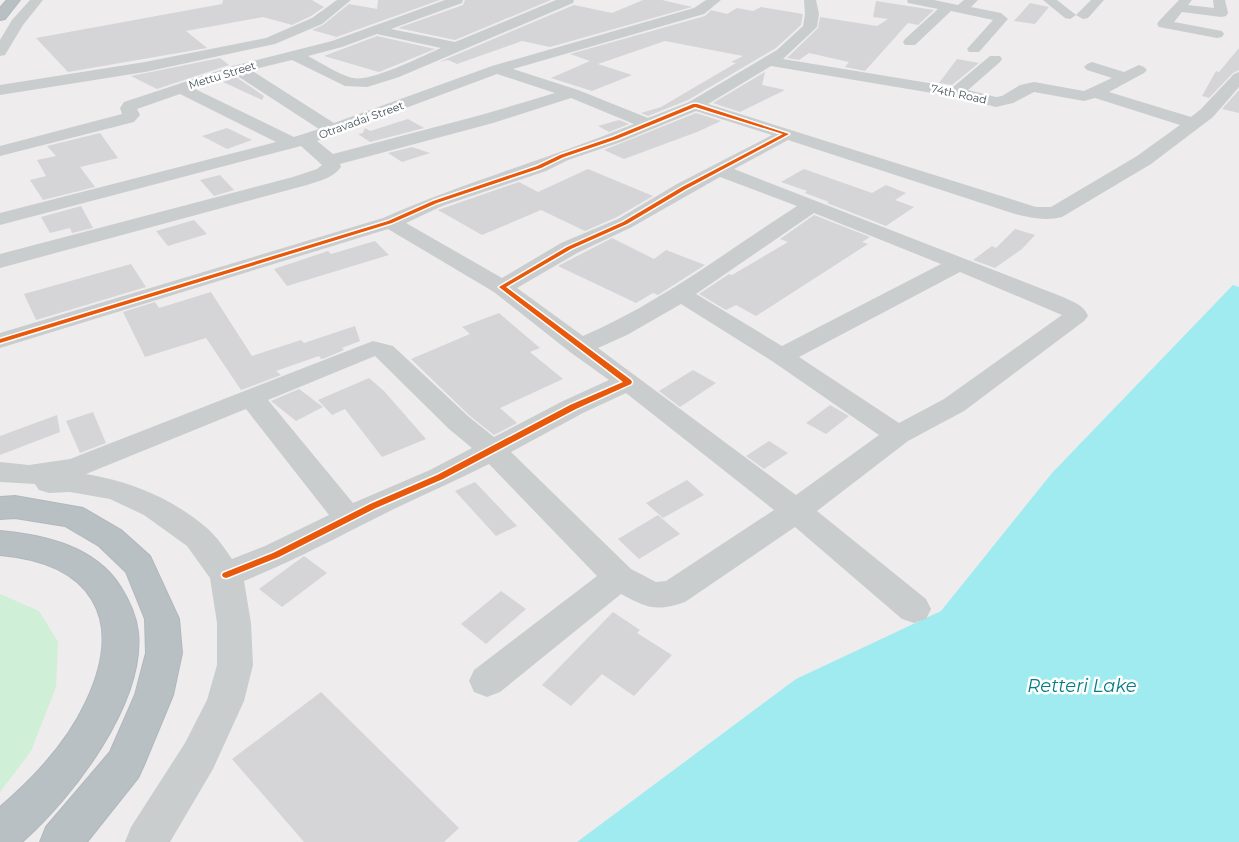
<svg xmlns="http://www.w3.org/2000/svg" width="1239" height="842" viewBox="0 0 1239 842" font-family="Montserrat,sans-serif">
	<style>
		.green { fill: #cfefd6 }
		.water { fill: #a0ebf0 }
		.building { fill: #d5d5d7 }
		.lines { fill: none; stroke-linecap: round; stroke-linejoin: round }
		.highway-casing { stroke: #b1b8bd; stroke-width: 2 }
		.minor { fill: #c9cdce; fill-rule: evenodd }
		.highway { fill: #b8c0c4; fill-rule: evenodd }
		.cycleway-casing { stroke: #fff; stroke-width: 3 }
		.cycleway { fill: #e8590c; fill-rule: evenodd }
		.labels { text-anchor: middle; stroke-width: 5; stroke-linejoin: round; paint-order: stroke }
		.far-street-label { font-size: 11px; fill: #43525a; stroke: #fff }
		.near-water-label { font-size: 18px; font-style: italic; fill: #057e88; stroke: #fff }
	</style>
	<rect width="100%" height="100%" fill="#eeeced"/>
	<path class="green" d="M0,594L39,611L58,642L56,687L31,751L0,792Z"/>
	<path class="water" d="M1233,285L1239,287V842H577L796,679L941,611L1052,473Z"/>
	<path class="building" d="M223,0H312L324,7L311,16L292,25L263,17L186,31L207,48L68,72L36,38L222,4Z
		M378,0H440L328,40L337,37L312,30L323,25L349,4L377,9Z
		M465,0H551L455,40L398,28L463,5Z
		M643,0H662L692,7L550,47L522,41L457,64L448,60L439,62L574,5L612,13Z
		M876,1L934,10L918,25L908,23L865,71L845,67L849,62L809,53L799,60L787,58L818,28L820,17L877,26L888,19L873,17Z
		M1030,3L1049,7L1035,24L1014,21Z
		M761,7L803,14L801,25L776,48L688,100L648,116L641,113L661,107L736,63L731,62L743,56L665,41L598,64L632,75L592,91L551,78L590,61L570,54L705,16L711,10L727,14L737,8L753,11Z
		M377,36L435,49L379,72L324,56Z
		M1239,48V70L1233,73L1209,98L1202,96L1216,71L1219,72Z
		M220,58L229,65L157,89L131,76Z
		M957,59L979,63L952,85L939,83Z
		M765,72L762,85L785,90L740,112L713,103Z
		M236,77L264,96L262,100L223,82Z
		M1239,90V113L1222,109Z
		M696,113L721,121L697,132L624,159L604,150Z
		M408,119L424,128L370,142L358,134L363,133L365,128L370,131Z
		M619,120L629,124L609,132L598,126Z
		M227,128L252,140L227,149L202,136Z
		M100,133L118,158L80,167L95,187L43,200L30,180L46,176L37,160L56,156L47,146Z
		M412,147L430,153L402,162L388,153Z
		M588,169L653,196L617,217L585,231L541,210L482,235L438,210L519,182L538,192Z
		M804,169L872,193L886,185L906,193L895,200L914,207L886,226L827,203L829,202L805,193L807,191L781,182Z
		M220,175L234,190L214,196L200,180Z
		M81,206L93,228L72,233L70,228L50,233L41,217Z
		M814,215L870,237L862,242L868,244L756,316L736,305L726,310L699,294L729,274L732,275L788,242L780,239Z
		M194,220L207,234L168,246L156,231Z
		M1015,229L1035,235L1022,249L995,268L973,260L992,246L996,248Z
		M612,238L654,259L666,250L705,265L658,295L653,293L636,303L558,266Z
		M375,241L389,255L287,286L274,269L328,251L331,254Z
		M131,264L146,287L36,320L24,294Z
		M211,292L252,356L301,340L304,343L355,326L360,341L342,348L344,350L325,358L321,359L319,356L276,371L281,375L241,390L206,338L145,357L123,312L155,302L159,308Z
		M499,313L540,348L530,352L563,379L500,408L517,423L494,435L470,416L411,359L470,334L462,327Z
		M693,370L716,383L680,407L659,391Z
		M369,378L384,391L426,439L382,457L345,409L332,415L318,400Z
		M299,389L323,407L296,421L271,401Z
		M830,405L849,416L826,434L806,423Z
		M93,412L106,443L80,453L66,421Z
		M57,415L60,432L0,455V436Z
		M769,441L788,453L764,469L746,456Z
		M687,480L704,495L663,518L646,503Z
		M475,482L517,526L496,536L455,491Z
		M658,515L680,534L639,559L618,539Z
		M304,556L327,573L282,607L259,589Z
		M501,591L526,609L486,644L461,624Z
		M613,612L640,630L637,633L672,655L634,696L602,674L571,706L542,685Z
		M321,692L459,828L444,842H304L232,759Z"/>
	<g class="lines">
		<g class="highway-casing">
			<path id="highway" d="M7,0H20L5,19L0,20V8Z
				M15,496L83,508L121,530L150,556L179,619L182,653L173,695L144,765L138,778L87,842H40L46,827L110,752L135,695L146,653L145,619L126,572L99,546L65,526L15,518L0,519V497Z
				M0,531C44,535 94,546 120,586C129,600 136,615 138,632C145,703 73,797 22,842H0V807C34,778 67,743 86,702C126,617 91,563 0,555Z"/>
		</g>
		<path class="minor" d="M30,0H43L23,25L5,55L0,56V40L12,20Z
			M337,0H351L322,24L275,44L145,72L0,95V85L145,62L266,38L312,18Z
			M445,0H463L462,3L391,29L455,42L556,0H574L573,3L399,77L367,87L345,86L292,60L251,70L334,123L492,66L694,8L706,0H721L704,14L513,69L578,90L648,118L689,102L777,50L803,26L805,14L804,0H816L819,14L817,27L783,59L953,87L990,56H1000L1002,59L1000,62L968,90L996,97L1002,96L1020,85L1034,82L1084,91L1112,78L1087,70L1084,67L1087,64L1092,62L1124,72L1139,65L1144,67L1147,70L1144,73L1109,92L1191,117L1201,109L1234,74L1239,72V87L1213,117L1151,164L1062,217C1046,221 1031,218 1015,214L788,140L734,169L1063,297C1073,302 1084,305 1088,316L1084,321L964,411L908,441L817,511L926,599L931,609L926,619L914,623L902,619L795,527L685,602C656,612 647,608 621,594L500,692L487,697L474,692L469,681L474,670L597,576L489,464C454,482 417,497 382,515C336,538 291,562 244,581L251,623L253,665L244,701L213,769L170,842H125L131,827L185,743L207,700L217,665V623L210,578L187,546L144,515L110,499L70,492L49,493L39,490L35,484L0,482V462L29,465L70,459L373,341L393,346L469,417L494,437L563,401L609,380L570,352L494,292L388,229L0,348V333L383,218C465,182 551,158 634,124L571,98L493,123L340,164L341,167C333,178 319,181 307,185L0,268V254L293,177L317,169L322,165L301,146L0,225V213L276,142L180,94L137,109L140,115L134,122L0,156V146L122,114L120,108L124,102L233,66L332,41ZM377,34L441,48C422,56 372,82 353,78C342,76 319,62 308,56L342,47ZM771,66L956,97L996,107L1013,103L1034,92L1084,101L1095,98L1180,125L1137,156L1051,207H1036L708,104ZM497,74L555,93L481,115L333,154L317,141ZM236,75L319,129L294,137L195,89ZM696,111L772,135L677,184L618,219L561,243L502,278L406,223L442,206L546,171L568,160L621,142ZM720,177L797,206C727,251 660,303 583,336L517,288L577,253L632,227ZM814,213L941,264L782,346L696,294ZM960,272L1062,315L944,399L899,423L799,357ZM681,304L772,361L879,435L796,495L598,348L627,335ZM375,356L449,429L472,448L430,470L353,503L268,400ZM626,393L774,510L666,581L656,582L631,569L511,452L583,413ZM246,409L329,515L265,546L232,559C225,549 217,537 208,529C172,498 132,482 86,474Z
			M907,0H934L958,5L964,0H978L971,7L1001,13L1008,19L979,52H969L967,49L993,20L951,11L915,45H905L903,42L905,39L938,9L908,3Z
			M1043,0H1057L1076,15L1091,0H1104L1088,18L1083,19L1076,15L1070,19L1065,18Z
			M1179,0H1192L1188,5L1214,8L1213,0H1225L1228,13L1226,16L1221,17L1182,12L1174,22L1222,31L1224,34L1222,37L1217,38L1159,27L1157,24L1159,21Z"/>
		<use href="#highway" class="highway"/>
		<g class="cycleway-casing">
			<path id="cycleway" d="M693,104H697L789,134L686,189L627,224L571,249L506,287L631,380L632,382L631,384L576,409L443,479L376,508L279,557L229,577L226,578L223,577L222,575L223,573L273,553L370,504L437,475L570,405L623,382L499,287L567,247L623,222L682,187L783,134L695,107L617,139L564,157L541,168L437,203L392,223L0,343V339L388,221L433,201L537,166L560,155L613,137Z"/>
		</g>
		<use href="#cycleway" class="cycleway"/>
	</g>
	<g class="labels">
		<g class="far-street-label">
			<text transform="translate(222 75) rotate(-17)" y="4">Mettu Street</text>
			<text transform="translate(959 94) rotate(12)" y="4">74th Road</text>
			<text transform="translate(361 120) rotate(-20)" y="4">Otravadai Street</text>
		</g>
		<g class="near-water-label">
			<text x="1082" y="692">Retteri Lake</text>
		</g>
	</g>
</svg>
